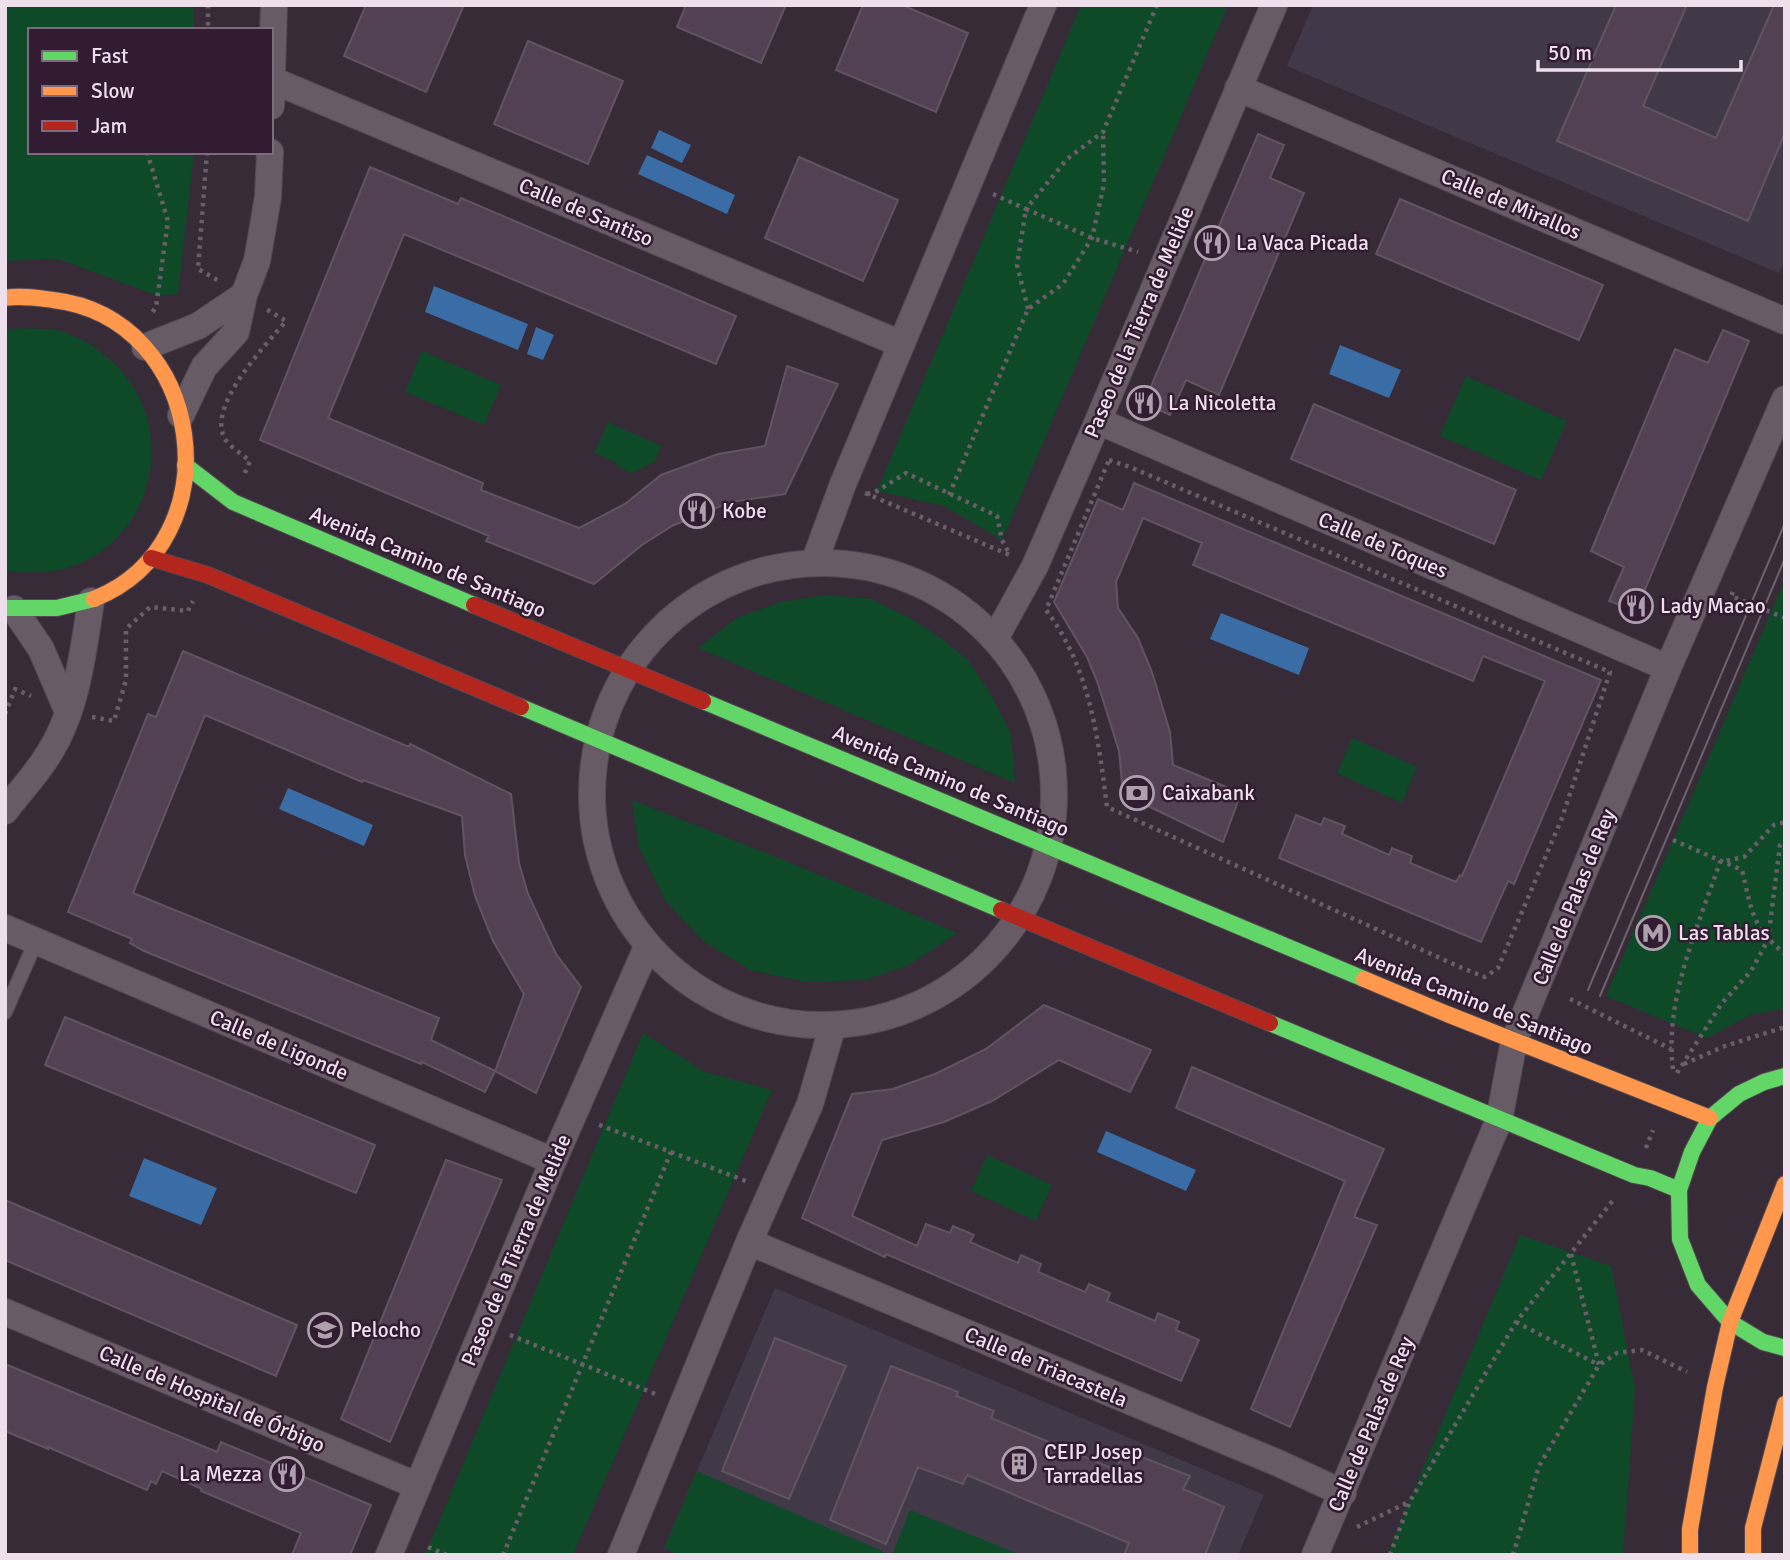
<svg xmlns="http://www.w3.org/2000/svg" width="1790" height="1560" viewBox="0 0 1790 1560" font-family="Signika,sans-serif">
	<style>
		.education { fill: #413948 }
		.green { fill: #0e4928 }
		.water { fill: #3a6ca5 }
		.building { fill: #524152; stroke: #60555f; stroke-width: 2; fill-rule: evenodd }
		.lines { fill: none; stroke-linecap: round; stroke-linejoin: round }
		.lane-casing { stroke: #544953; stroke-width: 16 }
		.street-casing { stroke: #544953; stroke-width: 28 }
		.fast-casing { stroke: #544953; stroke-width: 18 }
		.slow-casing { stroke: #544953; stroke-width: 18 }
		.jam-casing { stroke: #544953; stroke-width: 18 }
		.path { stroke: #685f68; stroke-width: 4.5; stroke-dasharray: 3.5 5; stroke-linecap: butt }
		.lane { stroke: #675c66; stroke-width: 14 }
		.street { stroke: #675c66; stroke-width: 26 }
		.fast { stroke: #63d668; stroke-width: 16 }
		.slow { stroke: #ff974d; stroke-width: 16 }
		.jam { stroke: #b3261e; stroke-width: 16 }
		.tram { stroke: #6d626c; stroke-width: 2 }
		.labels { text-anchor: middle; stroke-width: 5; stroke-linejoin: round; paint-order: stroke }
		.street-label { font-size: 21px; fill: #eedfed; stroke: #321c31 }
		.poi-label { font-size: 21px; fill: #eedfed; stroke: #321c31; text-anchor: start }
	</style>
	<rect width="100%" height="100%" fill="#372b37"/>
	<path class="education" d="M1313,5H1785V260L1779,273L1287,66Z
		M775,1288L1264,1495L1238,1555H680L664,1548Z"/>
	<path class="green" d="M5,5H194V30H30V152H194L178,294L156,295L58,259L5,261Z
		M1081,5H1228L1002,540L944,506L877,491Z
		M19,328C31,329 44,328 56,330C75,334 93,345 107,357C177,415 162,527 79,564C55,574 30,573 5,571V331Z
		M422,351L501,385L484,425L405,392Z
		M1466,376L1567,421L1541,480L1440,436Z
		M608,422L661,446L655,462L631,473L616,466L617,463L594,453Z
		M1785,580V1008L1750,1015L1707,1038L1606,996Z
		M827,595L871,599L908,617L938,636L967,659L990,693L1011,734L1015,783L698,648L738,617L781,602Z
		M1352,738L1417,767L1402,803L1337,773Z
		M632,800L796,865L957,933L909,965L865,980L806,982L750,970L703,941L665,900L639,848Z
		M643,1033L705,1072L772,1090L573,1555H425Z
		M987,1155L1052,1185L1036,1221L971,1191Z
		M1520,1235L1611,1266L1635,1389L1623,1555H1387Z
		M697,1471L891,1555H680L664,1548Z
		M910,1510L1021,1555H892Z"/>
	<path class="water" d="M659,130L691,145L682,163L651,148Z
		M647,155L735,195L727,214L638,174Z
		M434,286L528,324L518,350L425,312Z
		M536,327L554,335L543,360L527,354Z
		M1340,345L1401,370L1389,398L1329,374Z
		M1221,613L1309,648L1299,675L1210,639Z
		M288,788L373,825L364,846L279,809Z
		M1106,1131L1196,1170L1186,1191L1097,1152Z
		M144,1158L217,1188L201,1225L129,1196Z"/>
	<path class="building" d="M366,5H464L426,92L344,56Z
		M686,5H786L761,63L677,27Z
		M863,5H902L968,33L936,112L836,70Z
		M1616,5H1687L1643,106L1716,138L1774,5H1785V133L1748,221L1557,141Z
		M528,41L623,81L588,164L494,124Z
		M1258,134L1284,145L1270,178L1304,193L1219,395L1186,380L1170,415L1144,403Z
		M799,157L898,200L863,281L765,238Z
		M370,167L458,204L461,198L736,316L716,364L404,234L328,418L483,483L481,490L579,528L625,504L661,475L718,454L765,446L787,366L838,384L785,494L731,502L672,526L642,545L594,584L486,541L489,536L260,440Z
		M1400,199L1603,285L1579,340L1376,254Z
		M1723,330L1749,341L1636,611L1609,601L1624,567L1591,551L1675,349L1708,363Z
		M1314,404L1516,490L1494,544L1291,459Z
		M1134,483L1601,680L1514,884L1508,881L1481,942L1279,858L1296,815L1321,825L1324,818L1345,826L1342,834L1389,855L1392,848L1412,856L1410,863L1456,882L1460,875L1462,876L1545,681L1483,656L1473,681L1193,565L1202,543L1143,518L1116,582L1118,608L1138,638L1152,672L1170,732L1173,765L1241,793L1223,842L1123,794L1119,751L1097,681L1087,657L1054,602L1098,499L1123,510Z
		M183,651L409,747L410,744L511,794L519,863L528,894L556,954L581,987L536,1093L495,1071L485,1092L422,1062L421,1064L144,951L130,943L132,939L68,912L148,714L156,717ZM205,715L362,782L363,780L462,816L465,855L475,896L493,941L524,994L495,1071L431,1040L439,1018L133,893Z
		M1044,1005L1151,1050L1130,1092L1059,1060L992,1101L944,1122L882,1140L852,1216L917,1246L926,1224L950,1233L953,1226L974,1235L970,1242L1018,1263L1021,1255L1041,1264L1038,1272L1085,1292L1089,1284L1110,1293L1107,1301L1155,1321L1158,1313L1179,1322L1176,1330L1199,1340L1181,1381L886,1254L885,1257L802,1218L852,1094L893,1089L935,1074L986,1049Z
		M65,1017L375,1145L356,1193L45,1065Z
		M1192,1067L1384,1149L1354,1217L1377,1225L1290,1427L1251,1409L1345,1181L1176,1108Z
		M446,1160L502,1180L390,1442L341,1419Z
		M5,1200L297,1325L276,1376L5,1260Z
		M775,1338L846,1366L789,1499L722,1471Z
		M5,1364L217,1452L221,1442L371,1505L350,1555H292L301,1533L201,1491L202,1489L162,1471L156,1484L151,1481L147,1490L48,1447V1449L5,1431Z
		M891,1366L958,1392L956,1396L994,1411L991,1418L1116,1470L1124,1450L1190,1476L1183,1489L1224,1507L1205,1555H1124L1129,1543L967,1475L963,1484L918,1467L886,1544L830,1520Z"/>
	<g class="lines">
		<g class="lane-casing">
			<path id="lane" d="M5,1012L36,941"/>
		</g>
		<g class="street-casing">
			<path id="street" d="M272,80L901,344
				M1238,88L1785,321
				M271,106L274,5
				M145,347L198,326L244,295
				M181,415L204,367L236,332L244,295L257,261L268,197L270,152
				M1098,421L1668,668
				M815,560L843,484L1043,5
				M592 794a231 231 0 1 1 462 0a231 231 0 1 1-462 0Z
				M14,609L41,649L68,712
				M997,635L1035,566L1098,421L1274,5
				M5,811C19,792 36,775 48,755C77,711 83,652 91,601
				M5,928L553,1161
				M749,1242L1278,1463L1343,1493
				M5,1312L418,1486
				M389,1555L553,1161L647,947
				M621,1555L749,1242L810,1104L832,1028
				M1315,1555L1499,1120L1514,1041L1668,668L1785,399"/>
		</g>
		<g class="fast-casing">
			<path id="fast" d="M185,465L233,502L474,605
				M5,608H57L94,599
				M703,701L1364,979
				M521,707L1001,910
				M1270,1023L1634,1175L1650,1178L1679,1190
				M1785,1076L1764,1082L1739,1094L1710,1118L1692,1152L1679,1190L1680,1239L1698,1285L1730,1322L1763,1342L1785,1348"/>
		</g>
		<g class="slow-casing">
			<path id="slow" d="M5,298C20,295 38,298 53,300C206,318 236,542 94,599
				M1364,979L1447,1014L1710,1118
				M1690,1555V1529L1715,1387L1730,1322L1785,1184
				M1753,1555V1528L1785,1404"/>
		</g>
		<g class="jam-casing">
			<path id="jam" d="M151,558L208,575L521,707
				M474,605L703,701
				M1001,910L1270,1023"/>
		</g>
		<path class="path" d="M208,5V30
			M162,7V5
			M147,152L168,221L156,307L152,313
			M207,152L198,269L219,281
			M993,194L1026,209L1067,159L1103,132L1157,5
			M1028,309L1017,265L1026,209L1092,238L1138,252
			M1109,460L1130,467L1610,672L1562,818L1498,968L1485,977L1462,968L1107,807C1098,737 1090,668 1046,610Z
			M245,473L250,461C243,455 230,447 225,439C206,406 266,345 286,321L266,309
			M865,493L1012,556
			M867,494L877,491L906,473L997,516L1002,540L1010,555
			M949,495L1028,309L1063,284L1092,238L1104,184L1103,132
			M1733,592L1731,596L1785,618
			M5,714L15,689L31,696
			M92,717L114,721L126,680V629L150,607L188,611L193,601
			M1673,840L1742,870C1752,911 1751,926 1785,954
			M1570,999L1671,1049
			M1684,1064L1725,1046L1785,1027
			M1673,1069C1664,1000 1698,927 1720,862L1744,857L1774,825L1785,822
			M1677,1073L1722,1003L1751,971L1768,940L1780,845L1785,840
			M1646,1148L1653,1130
			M671,1152L748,1182
			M1571,1254L1599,1365
			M1516,1322L1599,1365
			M510,1335L658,1395
			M1357,1527L1409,1502
			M428,1547L447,1555
			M503,1555L671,1152L597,1124
			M1390,1555L1410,1501L1516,1322L1614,1199
			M1513,1555L1539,1466L1599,1365L1617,1353L1642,1350L1687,1372"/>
		<use href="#lane" class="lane"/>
		<use href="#street" class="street"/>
		<use href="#fast" class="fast"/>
		<use href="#slow" class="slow"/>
		<use href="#jam" class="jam"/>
		<path class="tram" d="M1588,990L1785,523
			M1600,996L1785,558"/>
	</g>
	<defs>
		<g id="restaurant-ring" transform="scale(1.75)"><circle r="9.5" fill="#321c31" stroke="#aea0ad" stroke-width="1.5"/><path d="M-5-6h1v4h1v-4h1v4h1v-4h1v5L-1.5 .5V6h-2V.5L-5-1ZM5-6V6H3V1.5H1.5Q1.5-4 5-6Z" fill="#aea0ad"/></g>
		<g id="bank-ring" transform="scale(1.75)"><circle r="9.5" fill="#321c31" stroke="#aea0ad" stroke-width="1.5"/><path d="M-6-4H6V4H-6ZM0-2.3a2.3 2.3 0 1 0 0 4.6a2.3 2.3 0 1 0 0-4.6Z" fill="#aea0ad"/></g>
		<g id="metro-ring" transform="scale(1.75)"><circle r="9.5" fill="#321c31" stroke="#aea0ad" stroke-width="1.5"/><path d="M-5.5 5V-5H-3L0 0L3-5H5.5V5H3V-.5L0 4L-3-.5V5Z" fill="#aea0ad"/></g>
		<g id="school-ring" transform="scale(1.75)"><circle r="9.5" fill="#321c31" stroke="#aea0ad" stroke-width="1.5"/><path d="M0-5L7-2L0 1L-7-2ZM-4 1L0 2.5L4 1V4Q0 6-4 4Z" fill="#aea0ad"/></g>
		<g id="building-ring" transform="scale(1.75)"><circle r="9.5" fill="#321c31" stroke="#aea0ad" stroke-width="1.5"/><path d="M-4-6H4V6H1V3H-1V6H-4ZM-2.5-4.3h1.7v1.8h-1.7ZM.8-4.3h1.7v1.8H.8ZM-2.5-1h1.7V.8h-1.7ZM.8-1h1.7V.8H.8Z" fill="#aea0ad"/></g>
	</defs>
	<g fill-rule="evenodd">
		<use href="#restaurant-ring" x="1212" y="243"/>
		<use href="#restaurant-ring" x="1144" y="403"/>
		<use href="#restaurant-ring" x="697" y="511"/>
		<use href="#restaurant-ring" x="1636" y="606"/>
		<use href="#bank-ring" x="1137" y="793"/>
		<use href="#metro-ring" x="1653" y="933"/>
		<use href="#school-ring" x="325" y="1330"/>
		<use href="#building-ring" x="1019" y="1464"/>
		<use href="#restaurant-ring" x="287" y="1474"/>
	</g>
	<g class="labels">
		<g class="street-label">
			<text transform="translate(1511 204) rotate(23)" y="7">Calle de Mirallos</text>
			<text transform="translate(586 212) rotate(23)" y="7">Calle de Santiso</text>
			<text transform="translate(1139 322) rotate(-67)" y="7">Paseo de la Tierra de Melide</text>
			<text transform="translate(1383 545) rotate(23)" y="7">Calle de Toques</text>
			<text transform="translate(428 562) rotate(23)" y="7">Avenida Camino de Santiago</text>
			<text transform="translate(951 781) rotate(23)" y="7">Avenida Camino de Santiago</text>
			<text transform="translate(1574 897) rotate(-68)" y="7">Calle de Palas de Rey</text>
			<text transform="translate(1474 1001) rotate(22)" y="7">Avenida Camino de Santiago</text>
			<text transform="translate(279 1045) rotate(23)" y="7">Calle de Ligonde</text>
			<text transform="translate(516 1250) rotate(-67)" y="7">Paseo de la Tierra de Melide</text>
			<text transform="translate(1046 1367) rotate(23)" y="7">Calle de Triacastela</text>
			<text transform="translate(212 1399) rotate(23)" y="7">Calle de Hospital de Órbigo</text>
			<text transform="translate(1371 1424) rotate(-67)" y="7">Calle de Palas de Rey</text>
		</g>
		<g class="poi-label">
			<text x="1236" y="250">La Vaca Picada</text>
			<text x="1168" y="410">La Nicoletta</text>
			<text x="722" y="518">Kobe</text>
			<text x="1660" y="613">Lady Macao</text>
			<text x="1162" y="800">Caixabank</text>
			<text x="1678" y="940">Las Tablas</text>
			<text x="350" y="1337">Pelocho</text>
			<text x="1044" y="1459">CEIP Josep<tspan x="1044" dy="24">Tarradellas</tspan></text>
			<text x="262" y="1481" text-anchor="end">La Mezza</text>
		</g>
	</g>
	<rect width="1790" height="1560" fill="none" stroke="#eedfed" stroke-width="14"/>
	<rect x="28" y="28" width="245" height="126" fill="#321c31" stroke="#7d6a7c" stroke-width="2"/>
	<rect x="42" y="51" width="35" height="10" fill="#63d668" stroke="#7d6a7c" stroke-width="2"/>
	<text x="91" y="63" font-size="21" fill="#eedfed">Fast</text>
	<rect x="42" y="86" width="35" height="10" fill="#ff974d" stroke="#7d6a7c" stroke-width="2"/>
	<text x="91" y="98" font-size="21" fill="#eedfed">Slow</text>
	<rect x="42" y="121" width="35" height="10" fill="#b3261e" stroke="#7d6a7c" stroke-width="2"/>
	<text x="91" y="133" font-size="21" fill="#eedfed">Jam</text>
	<path d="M1538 60v10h203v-10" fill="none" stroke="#eedfed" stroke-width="3.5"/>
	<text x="1548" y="60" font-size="21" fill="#eedfed" stroke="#321c31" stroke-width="5" paint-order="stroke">50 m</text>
</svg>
